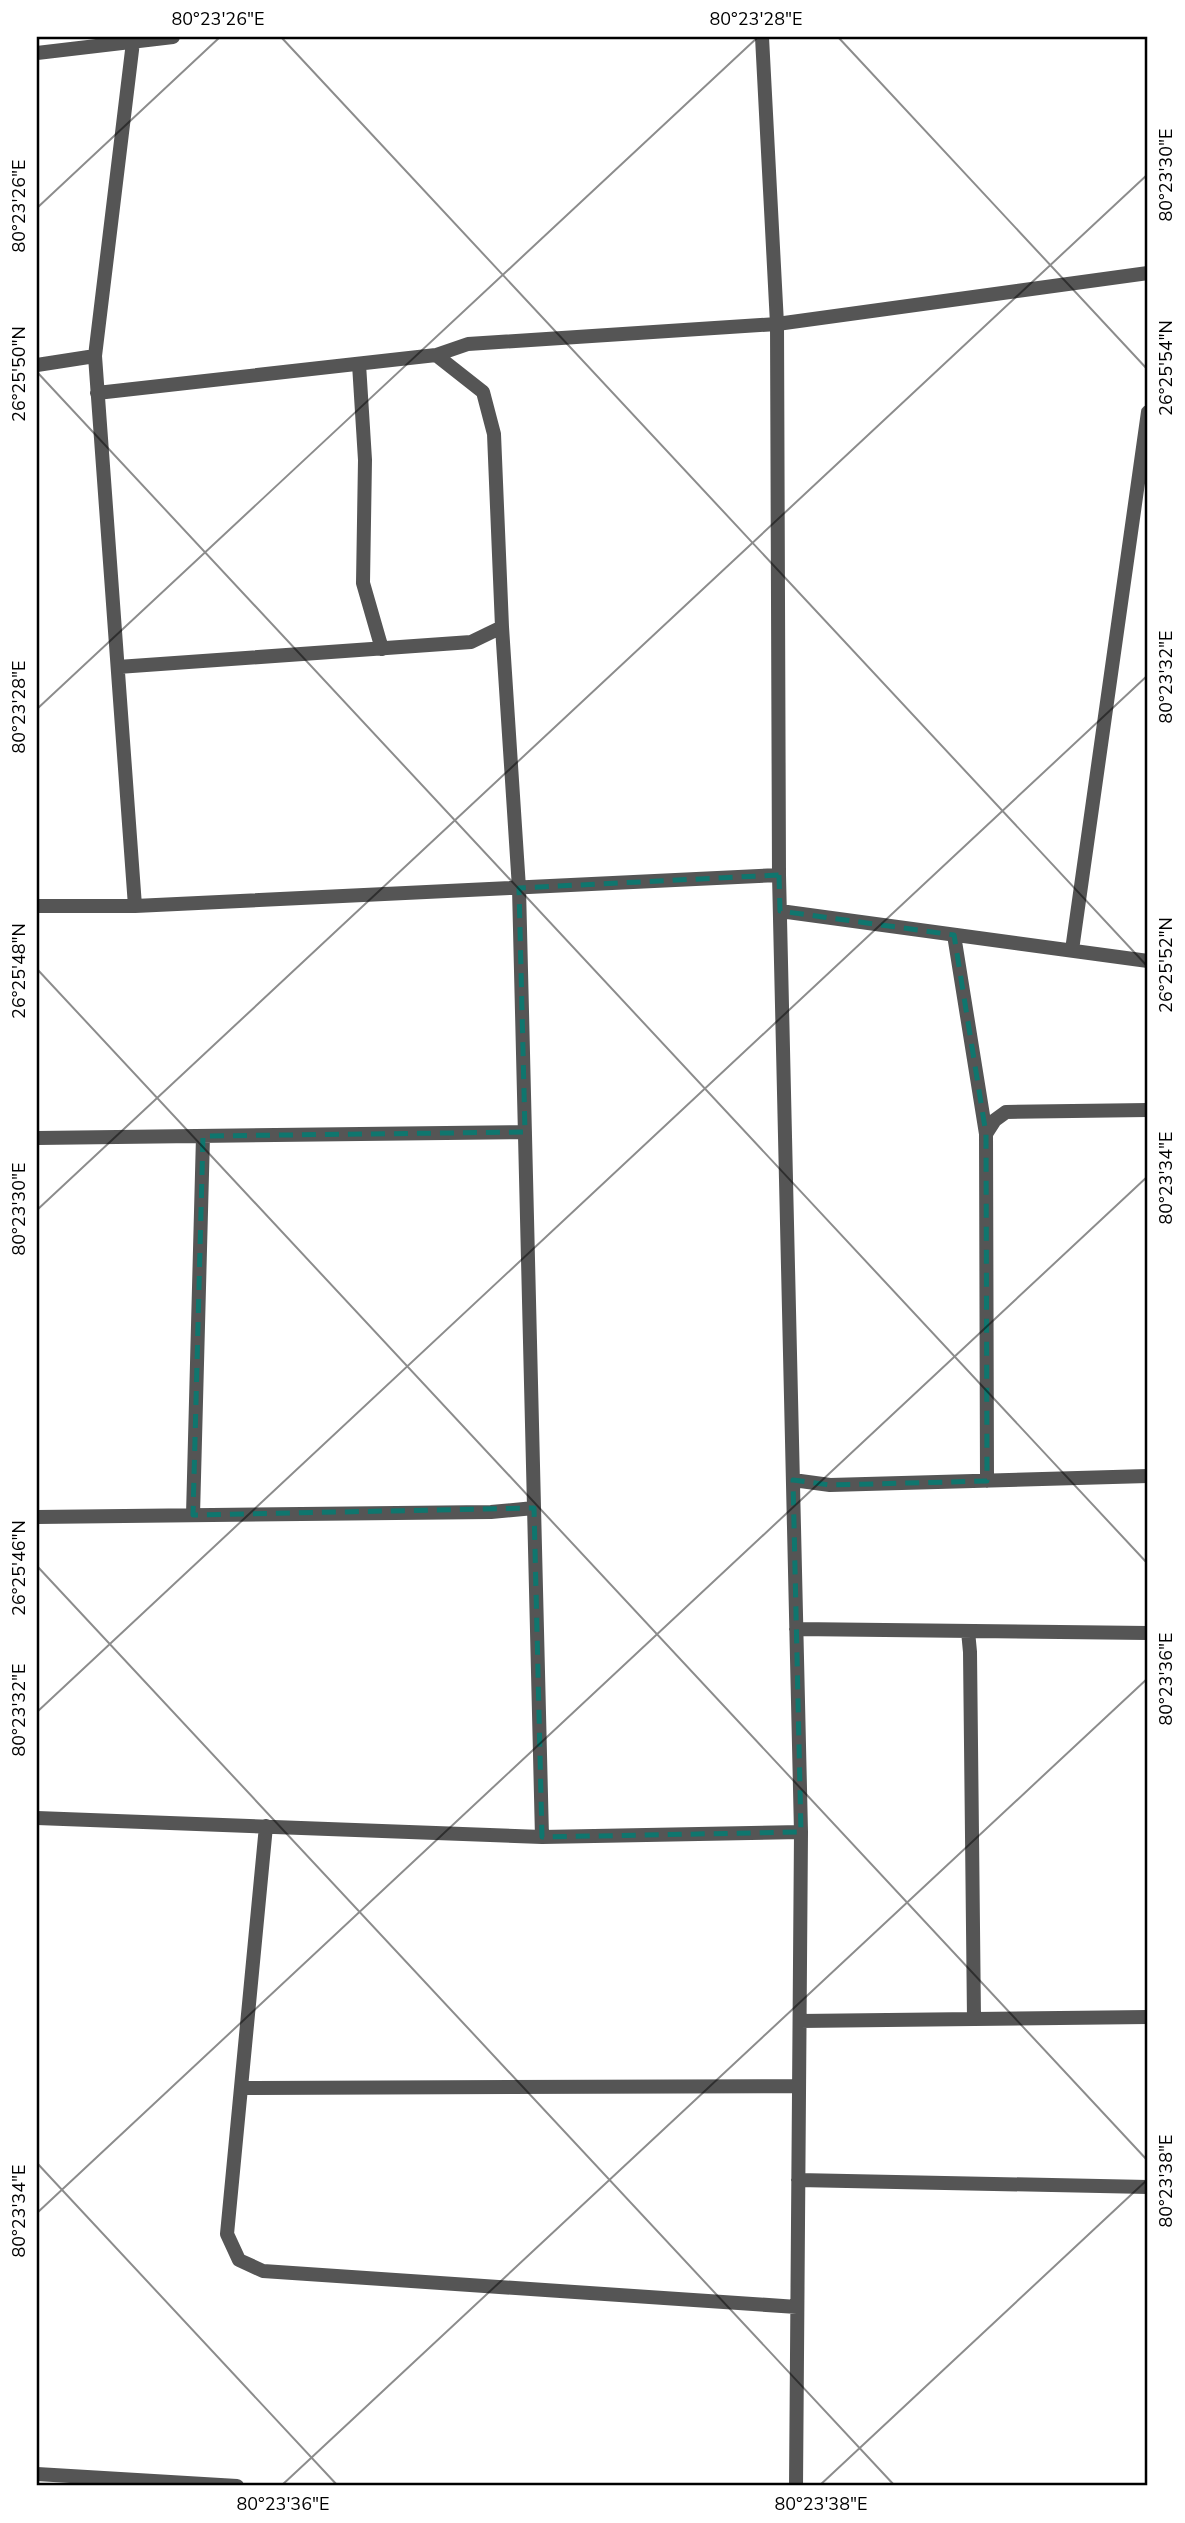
<svg xmlns="http://www.w3.org/2000/svg" width="1185" height="2523" viewBox="0 0 1185 2523" font-family="'Nunito Sans',sans-serif">
	<style>
		.lines { fill: none; stroke-linecap: round; stroke-linejoin: round }
		.street { stroke: #555; stroke-width: 14 }
		.marked { fill: none; stroke: #0f766e; stroke-width: 5; stroke-dasharray: 14 9; stroke-linejoin: round }
		.ticks { fill: none; stroke: #000; stroke-width: 2; stroke-opacity: 0.45 }
		.neatline { fill: none; stroke: #000; stroke-width: 2.5 }
		.ticks-label { font-size: 18px; text-anchor: middle; fill: #000 }
	</style>
	<rect width="100%" height="100%" fill="#fff"/>
	<g class="lines">
		<path class="street" d="M762,37L777,324L779,875L801,1832L796,2486
			M133,42L95,356L135,906
			M37,53L173,37
			M436,355L468,344L777,324L1148,273
			M359,364L365,460L363,583L382,649
			M37,365L95,356
			M97,393L436,355L483,392L494,434L502,627L471,642L118,667
			M502,627L519,888L542,1837
			M37,906H135L779,875
			M780,911L1148,961
			M954,935L986,1134
			M1072,950L1148,412
			M37,1138L525,1132
			M793,1480L830,1485L1148,1476
			M987,1481L986,1134L995,1120L1006,1112L1148,1110
			M193,1515L203,1136
			M37,1517L491,1512L534,1508
			M796,1629L1148,1633
			M968,1631L970,1652L974,2019
			M37,1818L542,1837L801,1832
			M266,1826L227,2234L239,2260L263,2271L797,2307
			M800,2021L1148,2017
			M241,2088L799,2086
			M798,2180L1148,2187
			M37,2474L237,2486"/>
	</g>
	<path class="marked" d="M779,875L780,911L954,935L986,1134L987,1481L830,1485L793,1480L801,1832L542,1837L534,1508L193,1515L203,1136L525,1132L519,888Z"/>
	<path class="ticks" d="M281,37L1148,967M838,37L1148,370M37,208L220,37M37,372L1148,1564M37,709L758,37M37,969L1148,2161M37,1210L1148,174M37,1566L895,2486M37,1712L1148,675M37,2163L338,2486M37,2213L1148,1176M281,2486L1148,1678M819,2486L1148,2179"/>
	<rect width="1185" height="2523" fill="none" stroke="#ffffff" stroke-width="77"/>
	<rect x="38" y="38" width="1108" height="2446" class="neatline"/>
	<g class="ticks-label">
		<text x="218" y="25">80°23'26"E</text>
		<text x="756" y="25">80°23'28"E</text>
		<text transform="translate(1166 175) rotate(-90)" y="6">80°23'30"E</text>
		<text transform="translate(19 206) rotate(-90)" y="6">80°23'26"E</text>
		<text transform="translate(1166 368) rotate(-90)" y="6">26°25'54"N</text>
		<text transform="translate(19 374) rotate(-90)" y="6">26°25'50"N</text>
		<text transform="translate(1166 677) rotate(-90)" y="6">80°23'32"E</text>
		<text transform="translate(19 707) rotate(-90)" y="6">80°23'28"E</text>
		<text transform="translate(1166 965) rotate(-90)" y="6">26°25'52"N</text>
		<text transform="translate(19 971) rotate(-90)" y="6">26°25'48"N</text>
		<text transform="translate(1166 1178) rotate(-90)" y="6">80°23'34"E</text>
		<text transform="translate(19 1209) rotate(-90)" y="6">80°23'30"E</text>
		<text transform="translate(19 1568) rotate(-90)" y="6">26°25'46"N</text>
		<text transform="translate(1166 1679) rotate(-90)" y="6">80°23'36"E</text>
		<text transform="translate(19 1710) rotate(-90)" y="6">80°23'32"E</text>
		<text transform="translate(1166 2181) rotate(-90)" y="6">80°23'38"E</text>
		<text transform="translate(19 2211) rotate(-90)" y="6">80°23'34"E</text>
		<text x="283" y="2510">80°23'36"E</text>
		<text x="821" y="2510">80°23'38"E</text>
	</g>
</svg>
